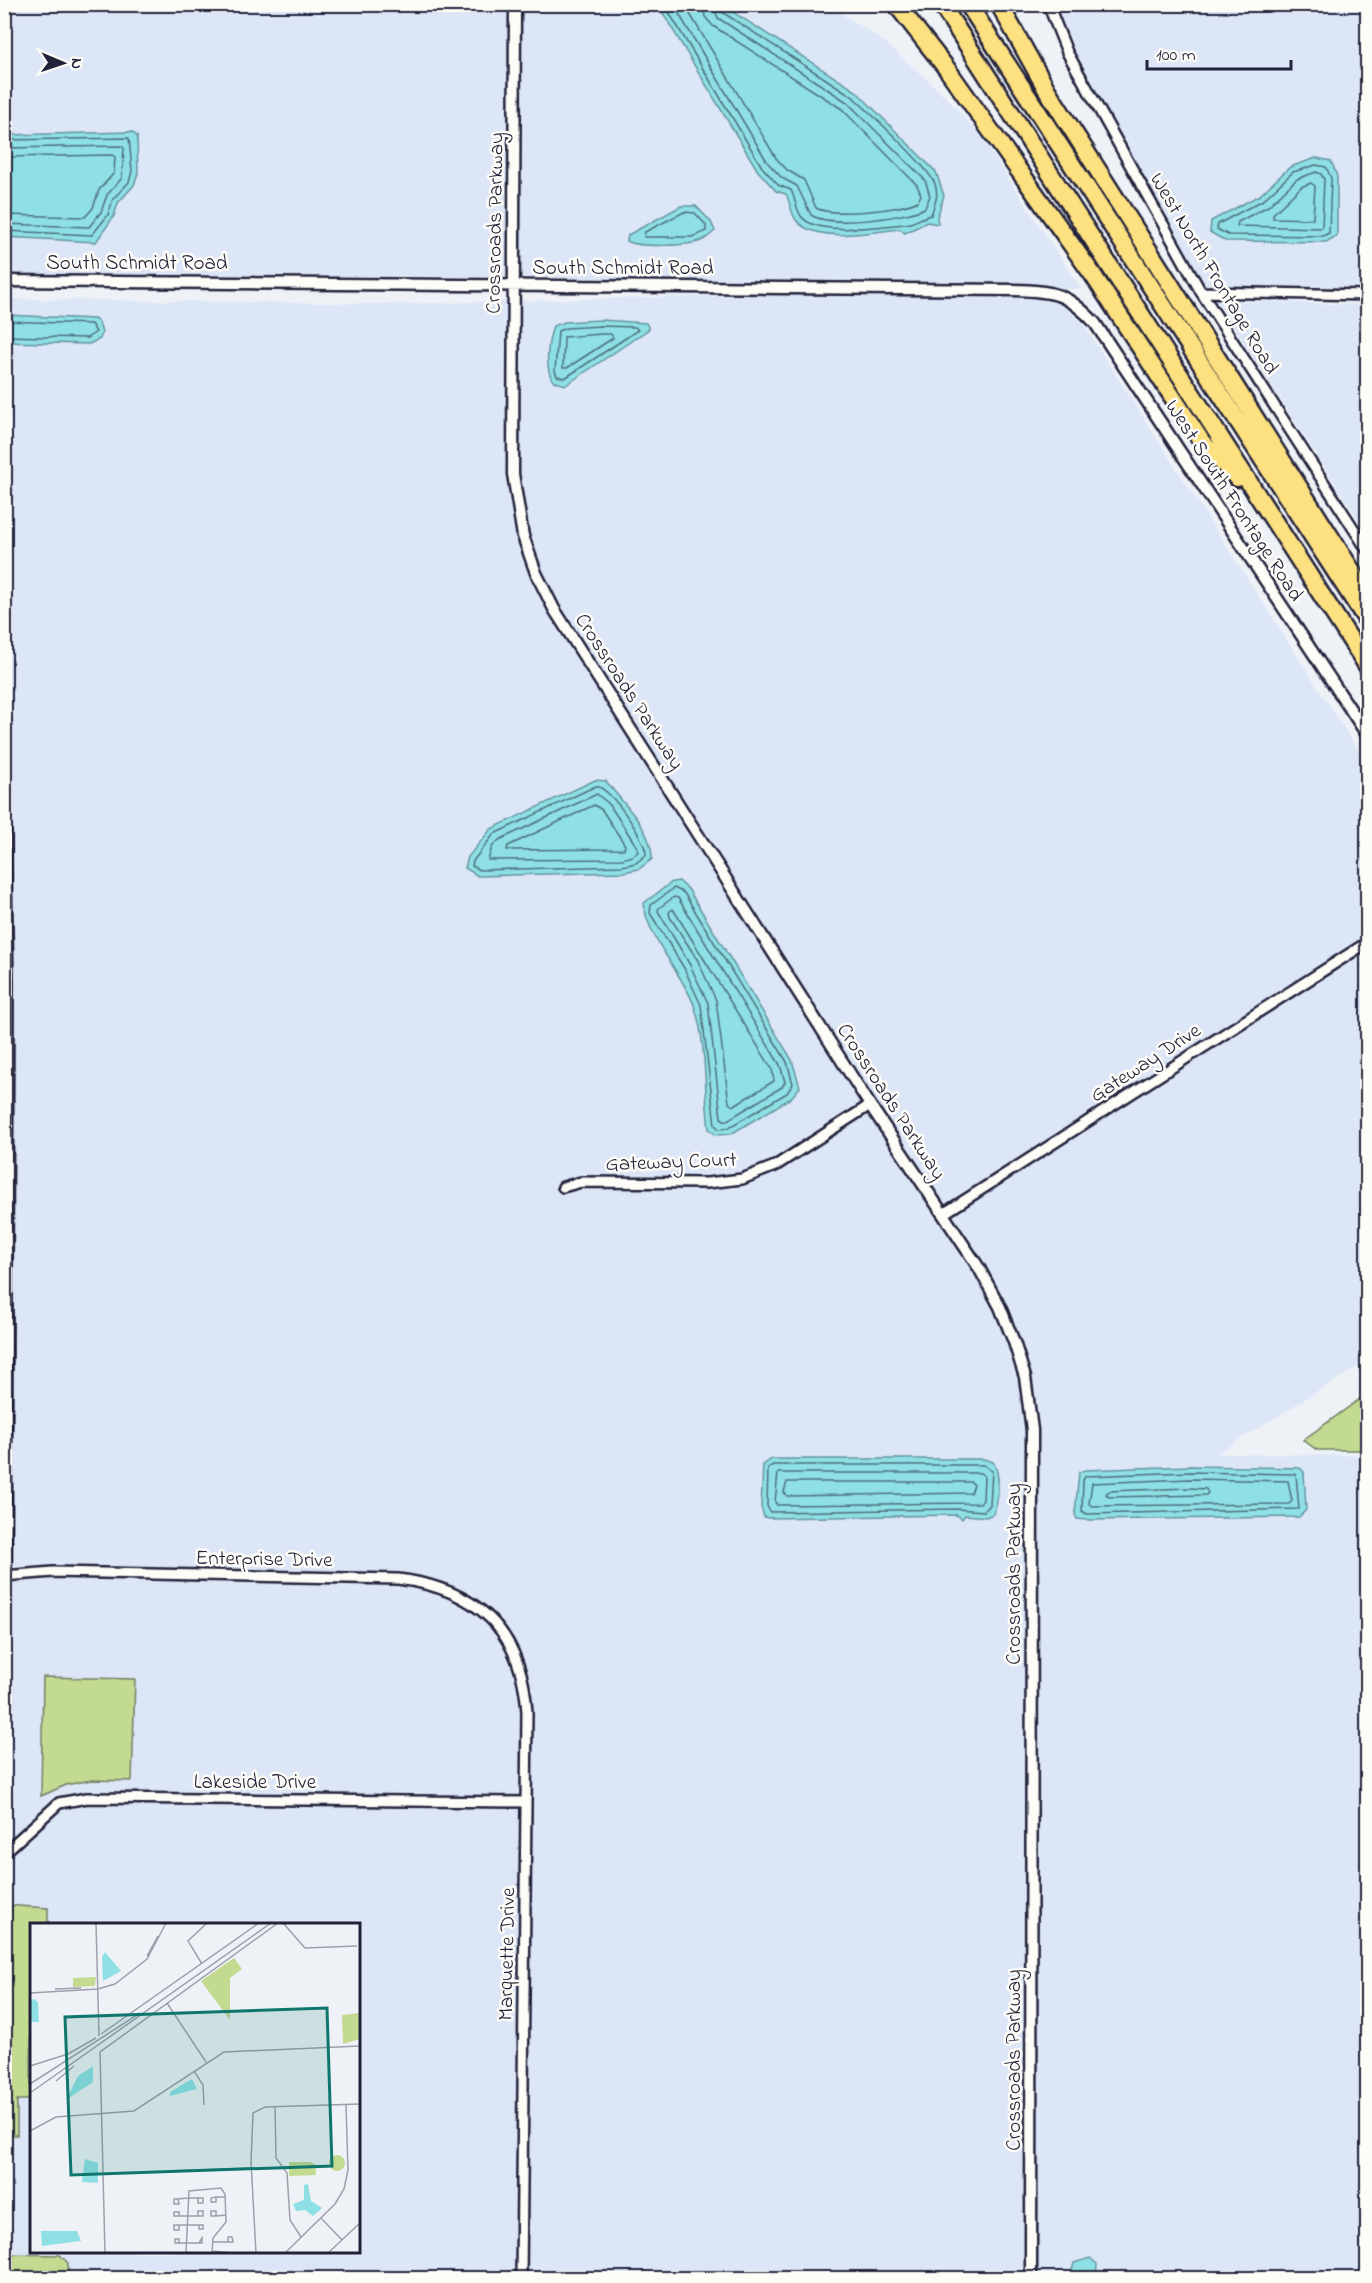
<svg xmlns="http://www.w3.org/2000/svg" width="1372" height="2283" viewBox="0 0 1372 2283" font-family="'Indie Flower',sans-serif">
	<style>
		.built { fill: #dce6f7; fill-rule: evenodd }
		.green { fill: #c3da91; stroke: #727e66; stroke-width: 1.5 }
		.water { fill: #8ee0e4; stroke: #6394a0; stroke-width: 1.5 }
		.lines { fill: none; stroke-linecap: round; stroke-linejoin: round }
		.shore { stroke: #4d6e7f; stroke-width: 1.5 }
		.minor-casing { stroke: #22223b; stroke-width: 14 }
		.tertiary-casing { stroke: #22223b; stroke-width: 15 }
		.motorway-casing { stroke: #22223b; stroke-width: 21 }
		.minor { stroke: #fdfcf7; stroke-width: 9 }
		.tertiary { stroke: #fdfcf7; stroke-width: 10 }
		.motorway { stroke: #fde080; stroke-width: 16 }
		.labels { text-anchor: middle; stroke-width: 5; stroke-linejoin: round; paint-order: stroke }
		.street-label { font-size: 21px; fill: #22223b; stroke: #fdfcf7 }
		.inset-road { fill: none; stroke: #9c9fac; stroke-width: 1.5 }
		.view { fill: #0f766e; fill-opacity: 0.15; stroke: #0f766e; stroke-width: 3 }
		.inset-edge { fill: none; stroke: #22223b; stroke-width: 3 }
	</style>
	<rect width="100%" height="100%" fill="#eef2f7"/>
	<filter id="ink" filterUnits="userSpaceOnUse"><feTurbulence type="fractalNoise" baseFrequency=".0167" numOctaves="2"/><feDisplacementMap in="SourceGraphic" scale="12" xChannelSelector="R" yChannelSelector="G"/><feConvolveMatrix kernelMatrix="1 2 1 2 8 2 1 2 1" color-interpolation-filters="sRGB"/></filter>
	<g filter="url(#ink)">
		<path class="built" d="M827,4L886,43L946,97L980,135L1081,289L523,277L5,274V5Z
			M1057,5H1367V287L1205,286L1070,47Z
			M784,294L1000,296L1055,300L1081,321L1367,764V1361L1216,1454L1367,1455V2278H5V299L402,304ZM32,1924H358V2252H32Z
			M1216,300L1367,305V533Z"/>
		<path class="green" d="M1367,1394V1450H1317L1303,1440Z
			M43,1677L135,1679L132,1781L91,1780L66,1785L41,1796Z
			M4,1905L48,1908V1924H32L31,2100H17V2135H5Z
			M5,2254L60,2255L68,2263V2278H5Z"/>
		<path class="water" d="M658,5H722L856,91L936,172L944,196L937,217L938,224L927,222L905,233L900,229C873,232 814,244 796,220C791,213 790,202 786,194L776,191L758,171Z
			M132,132L137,136L138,173L134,185L118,203L114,216L96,242L5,237V135Z
			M1316,158L1331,161L1337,176V236L1326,242L1225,241L1210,232L1211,221L1260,195L1290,167Z
			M681,206H696L711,222L715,231C711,234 707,238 703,240C690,246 639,248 627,241L628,235Z
			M5,315L94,319L99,322L102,333L100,339L89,344L5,342Z
			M601,320L646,323L649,329L566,385L553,381C544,367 548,341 553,326L565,322Z
			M595,780L606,781C622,803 653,829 652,859L639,869L623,872L478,876L465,868L468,857L491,829Z
			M679,881L688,889L792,1060L800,1087L791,1098L731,1134L716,1135L709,1129C704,1091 707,1041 694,1005C682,973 645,934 644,903L672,882Z
			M772,1459H984L993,1462C1001,1474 999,1501 993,1514L986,1517L965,1515L962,1519L957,1515L769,1518L764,1517L761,1507L763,1465Z
			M1190,1466L1300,1468L1304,1472L1306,1510L1299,1517L1087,1520L1077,1519L1075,1514L1079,1472L1085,1470Z
			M1090,2258L1097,2264L1096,2278H1070L1074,2263Z"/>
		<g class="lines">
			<path class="shore" d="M664,4L762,167L778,185L791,190C795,198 796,209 801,216C816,237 881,226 905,224C913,224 922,217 931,215C935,203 939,196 935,184C929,167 868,111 852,96L722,12L719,4
				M673,4L768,163L782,178L797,186L811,215C832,228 903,218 925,208L930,196L925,180L847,102L718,18L712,4
				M684,4L776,158L787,170L804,180L816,208C831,217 903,210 918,201L921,195L917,185L842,109L713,26L705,17L703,4
				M4,140L129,138L132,171L129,182L113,199L108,215L92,235L4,231
				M4,148L121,146L124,148L122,178L107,195L101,212L89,227L4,224
				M4,157L112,155L115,157L114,173L99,190L93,208L85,217L4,215
				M1316,165L1326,167L1331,178L1329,233L1323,236L1228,235L1217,229L1218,224L1263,200L1293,172Z
				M1316,172L1321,174L1324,179L1322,228L1237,226L1238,222L1268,206L1297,179Z
				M1311,183L1315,186L1313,219L1273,218V214L1301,187Z
				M684,212L695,213L706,225V231L692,237H644L645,232Z
				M4,321L91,324L96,332L87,338L4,336
				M601,326L635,327L638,330L565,378L557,376L555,371L558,331L566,328Z
				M601,334H611L613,338L567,368H563L564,337Z
				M596,786C610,787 647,841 646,855L636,863L622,866L479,870L472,866L473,861L494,834Z
				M597,794L609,804L637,847L638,852L633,856L622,859L488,860L492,847L499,840Z
				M594,805L602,810L625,845L624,849L507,850L508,846Z
				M674,888L684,893L787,1062L793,1084L787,1093L728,1128L719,1129L715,1125L701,1005L684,968L650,913L651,905Z
				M674,897L678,898L780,1065L785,1082L782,1087L726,1121L721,1118L708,1003L690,965L658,911L659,908Z
				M673,909L772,1069L774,1081L733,1106L729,1103L716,1000L697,959L670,917L669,912Z
				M773,1465H983L992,1471L990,1505L984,1511L956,1509L770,1512L767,1506L768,1468Z
				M1190,1472L1296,1474L1299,1509L1087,1514L1082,1511L1083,1480L1086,1476Z
				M778,1473H981L984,1476L983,1500L980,1503L777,1505L775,1502Z
				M1190,1479L1288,1481L1292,1501L1289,1504L1092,1506L1089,1504L1092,1483Z
				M787,1482H971L974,1485L971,1493L787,1496L784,1492Z
				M1190,1488L1206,1489L1208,1493L1206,1495L1109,1497L1106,1494L1109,1491Z"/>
			<g class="minor-casing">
				<path id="minor" d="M1048,4L1067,52L1201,292L1368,551
					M1201,292L1368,295
					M5,828L8,983L6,1576
					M563,1187L581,1182L707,1183L742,1179L775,1166L870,1105
					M943,1214L1368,942
					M4,1576L53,1572L398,1579C478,1589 522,1631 527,1712L521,2278
					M4,1853L59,1803L87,1798L526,1802"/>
			</g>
			<g class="tertiary-casing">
				<path id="tertiary" d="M515,4L513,474L523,536L536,573L554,609L870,1105L979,1268L1000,1307L1014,1342L1025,1377L1032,1430L1031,2278
					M4,281L1014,290C1054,291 1067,293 1095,323L1368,736"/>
			</g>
			<g class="motorway-casing">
				<path id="motorway" d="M896,4L947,69L1093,275L1202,442L1237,478
					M941,4L1368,667
					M968,4L1368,622
					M999,4L1047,90L1368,596"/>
			</g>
			<use href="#minor" class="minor"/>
			<use href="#tertiary" class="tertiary"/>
			<use href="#motorway" class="motorway"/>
		</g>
	</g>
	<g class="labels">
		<g class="street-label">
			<text transform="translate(494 223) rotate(-89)" y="7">Crossroads Parkway</text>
			<text x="137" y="269">South Schmidt Road</text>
			<text x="623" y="274">South Schmidt Road</text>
			<text transform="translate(1215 273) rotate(59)" y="7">West North Frontage Road</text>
			<text transform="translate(1235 500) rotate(57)" y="7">West South Frontage Road</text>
			<text transform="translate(630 691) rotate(57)" y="7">Crossroads Parkway</text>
			<text transform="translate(1145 1062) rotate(-33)" y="7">Gateway Drive</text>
			<text transform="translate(892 1101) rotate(57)" y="7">Crossroads Parkway</text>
			<text transform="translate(671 1161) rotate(-2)" y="7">Gateway Court</text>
			<text transform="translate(264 1558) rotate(1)" y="7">Enterprise Drive</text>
			<text transform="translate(1013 1574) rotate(-90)" y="7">Crossroads Parkway</text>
			<text x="255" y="1788">Lakeside Drive</text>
			<text transform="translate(506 1954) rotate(-89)" y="7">Marquette Drive</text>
			<text transform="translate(1013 2060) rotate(-90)" y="7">Crossroads Parkway</text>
		</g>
	</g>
	<g transform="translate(30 1923)">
		<rect width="330" height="330" fill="#eef2f7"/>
		<path d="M204,35L212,46L200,55V97L171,58ZM66,54L65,63L43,64V55ZM330,90V116L313,121L312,92ZM299 240a8 8 0 1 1 16 0a8 8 0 1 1-16 0ZM259,239H281L285,241L286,252L259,253Z" fill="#c3da91"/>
		<path d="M75,29L91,48L73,58L72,34ZM4,76L8,79L9,99H0V77ZM63,143V159L36,177L48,153ZM162,156L167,166L140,173V169ZM55,236L68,240V260L52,259ZM278,261L281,278L292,285L283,293L275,287L266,288L263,281L274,277V262ZM11,308H47L51,318L12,323Z" fill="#8ee0e4"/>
		<path class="inset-road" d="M66,0L69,113M253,0L275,25L327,23M117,33L128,13M172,41L158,18L177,0M25,66L51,65M0,70L68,66L85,61L117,36L136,0M137,80L176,139M71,111L229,0M0,143L38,131L66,115M164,148L173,162L174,182M26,158L44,143M0,161L110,90M0,170L241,0M245,184L246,235L257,250L260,297L271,314M0,208L26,194L104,188L194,129L330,123M136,248L221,245M186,274V279H181V275L186,274H195M148,276H144V281H149L148,276L158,275H173V280H168V275M149,293V289H144V293H173V288H168V293M186,293V288H181V293H186L196,292M291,295L312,317M149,302V307H144V302H173V306H169V302M182,319H203L202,314H198V319M149,320V316H145V320H172V315L169,320M182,328L203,330M75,330L70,129L248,0M147,330H172M156,330L159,268L191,265L195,271L196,299L183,315L182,330M226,330L221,239L223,190L235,184L330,181M255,330L305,281L314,266L318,247L316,182M298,330L330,300"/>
		<path class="view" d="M297,85L302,243L41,252L35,94Z"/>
		<rect width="330" height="330" class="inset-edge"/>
	</g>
	<rect width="1372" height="2283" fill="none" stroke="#fdfcf7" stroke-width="24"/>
	<rect x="12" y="12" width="1348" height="2259" fill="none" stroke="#22223b" stroke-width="2" filter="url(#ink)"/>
	<g transform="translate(63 63) rotate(92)" stroke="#fdfcf7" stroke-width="4.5" paint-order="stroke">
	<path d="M0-4.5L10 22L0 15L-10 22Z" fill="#22223b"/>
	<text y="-9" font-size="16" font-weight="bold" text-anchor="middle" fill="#22223b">N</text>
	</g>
	<path d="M1147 60v9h144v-9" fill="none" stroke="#22223b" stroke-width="3"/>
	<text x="1156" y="60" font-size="18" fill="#22223b" stroke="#fdfcf7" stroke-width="4.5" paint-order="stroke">100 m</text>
</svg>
